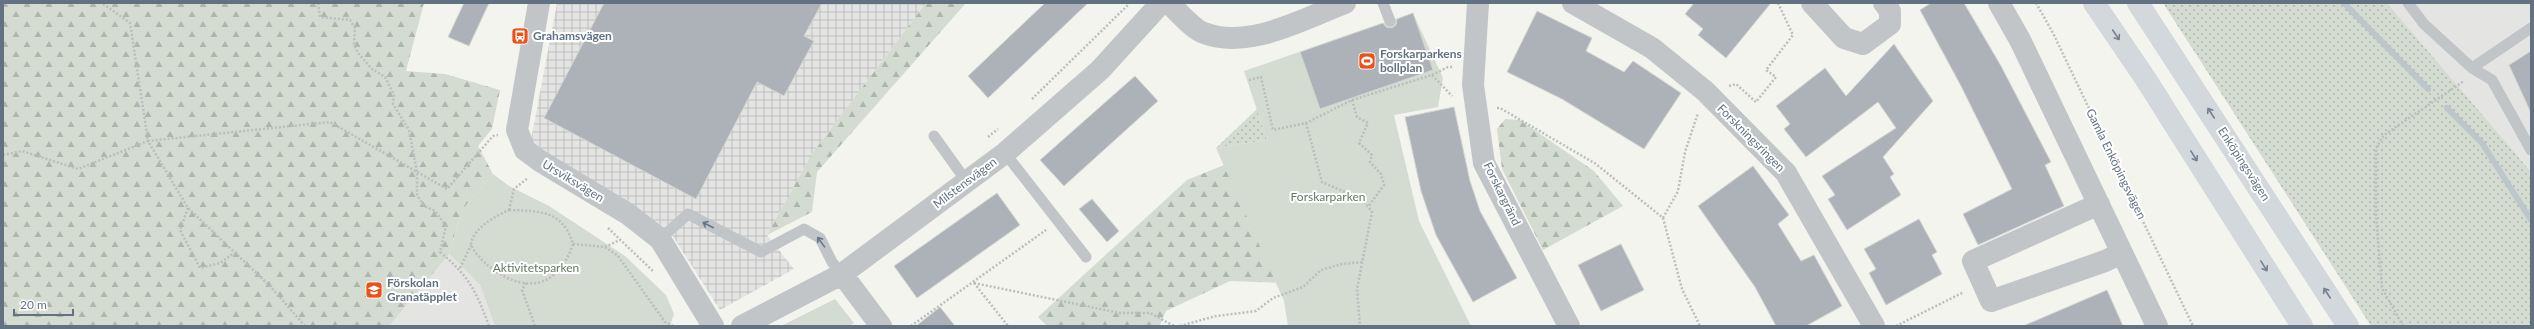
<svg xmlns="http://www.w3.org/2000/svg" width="2534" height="329" viewBox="0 0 2534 329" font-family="Lato,sans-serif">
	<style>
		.built { fill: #e4e5e3 }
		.industrial { fill: url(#industrial-grid) }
		.grass { fill: url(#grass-dots) }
		.forest { fill: url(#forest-firs) }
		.park { fill: #d4dbd0 }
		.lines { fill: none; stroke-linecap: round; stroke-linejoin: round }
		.stream { stroke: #bcc7cc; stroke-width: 6 }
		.building { fill: #acb2b8; stroke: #d5d5d2 }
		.path { stroke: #bbbdbf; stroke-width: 2.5; stroke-dasharray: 2 2; stroke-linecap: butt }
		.service { stroke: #c1c5c8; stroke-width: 11 }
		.minor { stroke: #c1c5c8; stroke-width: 22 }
		.secondary { stroke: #d3d8dc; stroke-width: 22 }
		.oneway { stroke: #738190 }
		.oneway2 { stroke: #677686 }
		.labels { text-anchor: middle; stroke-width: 4; stroke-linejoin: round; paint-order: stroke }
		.poi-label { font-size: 12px; font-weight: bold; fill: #627282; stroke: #fff; text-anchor: start }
		.street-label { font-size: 12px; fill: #627282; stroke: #fff }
		.park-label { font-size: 12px; fill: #657961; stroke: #fff }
	</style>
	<defs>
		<pattern id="industrial-grid" width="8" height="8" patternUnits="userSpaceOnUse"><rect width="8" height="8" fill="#e4e5e3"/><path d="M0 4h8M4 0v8" fill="none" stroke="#bcbebd"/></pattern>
		<pattern id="grass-dots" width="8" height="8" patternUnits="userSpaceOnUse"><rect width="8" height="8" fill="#d4dbd0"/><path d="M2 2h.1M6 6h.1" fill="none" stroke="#afb6ae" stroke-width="1.8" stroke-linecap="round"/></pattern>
		<pattern id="forest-firs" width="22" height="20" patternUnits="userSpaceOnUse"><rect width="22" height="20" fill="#d4dbd0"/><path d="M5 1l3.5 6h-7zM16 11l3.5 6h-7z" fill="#afb6ae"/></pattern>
	</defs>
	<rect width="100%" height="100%" fill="#f4f4ef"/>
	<path class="built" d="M2387,3H2531V172L2497,134Z
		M449,254L480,285L495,326H251Z"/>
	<path class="industrial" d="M557,3H926L811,155L767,235L794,269L720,310L672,235L530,145Z"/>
	<path class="grass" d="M2163,3H2387L2531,172V326H2371Z
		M1257,109L1267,140L1216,148Z"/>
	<path class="forest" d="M3,3H424L406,71L445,74L500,90L492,129L478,146L493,174L462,210L449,254L389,326H3Z
		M926,3H966L817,172L812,212L767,235L811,155Z
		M1505,119L1520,120L1594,171L1623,206L1543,250L1502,169L1497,129Z
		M1261,150L1285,283L1230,281L1166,311L1160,325L1155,326H1047L1038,317L1187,180Z"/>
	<path class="park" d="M1413,13L1443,78L1438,107L1394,115L1419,221L1471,326H1288L1284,301L1216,148L1267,140L1244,71Z
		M493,174L509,186L549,206L625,256L666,295L674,314L670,326H495L480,285L449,254L462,210Z
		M835,299L854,323L849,326H781Z"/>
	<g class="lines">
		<path class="stream" d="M2344,3L2428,89
			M2447,108L2482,143L2531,220"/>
	</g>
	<path class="building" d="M464,3H489L469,46L448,37Z
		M604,3H822L804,36L814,41L784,96L757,82L696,199L544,118Z
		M1045,3H1088L988,98L968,76Z
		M1694,3H1771L1726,58L1698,35L1703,29L1685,14Z
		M1931,3H1964L2001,66L2051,162L2045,165L2064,206L1978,245L1963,214L2012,189L1961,86L1920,10Z
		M1537,11L1592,38L1586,51L1624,72L1633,61L1681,93L1644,149L1562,99L1507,72Z
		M1413,13L1433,70L1320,109L1300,52L1383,23L1386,27L1392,28L1396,25L1397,19Z
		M1894,44L1933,101L1883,157L1894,174L1890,177L1901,195L1847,230L1828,199L1835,195L1822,176L1896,128L1878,102L1806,157L1784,129L1790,124L1776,106L1825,68L1846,96Z
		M2531,51V113L2509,65Z
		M1135,76L1158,101L1064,186L1040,160Z
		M1454,107L1470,181L1480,211L1517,278L1473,302L1436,235L1421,191L1405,117Z
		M1753,166L1789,215L1778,224L1801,261L1814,255L1842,306L1806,326H1776L1755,287L1698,206Z
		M997,193L1020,225L917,298L894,266Z
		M1092,199L1119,231L1107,242L1079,209Z
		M1919,219L1937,252L1932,255L1942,274L1886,305L1869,273L1876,269L1864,249Z
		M1621,244L1644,290L1601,311L1578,265Z
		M2107,290L2123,326H2023Z
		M940,307L955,326H916Z"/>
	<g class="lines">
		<path class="path" d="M318,3L320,17L350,20L355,28L354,44L358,53L372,69L385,77L394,95L393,104L409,130L417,172V195L424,206L435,211L446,226L440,252C469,276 476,291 489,326
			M2036,3L2053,33L2193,326
			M1432,75L1448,67H1454
			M1249,80L1261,77L1273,130L1306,123L1352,100L1432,75L1452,96
			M1729,86L1736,84L1756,102L1776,77L1766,70L1793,35L1778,3
			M1032,99L1128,5
			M1352,100L1357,117L1368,123L1359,143L1372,155L1370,162L1381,174L1384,185L1368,207
			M1497,108H1500L1596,164L1663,218L1682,289L1700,326
			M1306,123L1322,182L1363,200L1372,212L1357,289L1360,326
			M988,137L998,129
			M3,155L22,151L78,169L148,141L130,23L102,3
			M188,208L180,230L200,268L220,263L234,253
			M509,210C539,211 563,210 573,244C569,256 562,269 551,277C525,296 483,269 471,245C472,229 495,216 509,210Z
			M509,210L514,189L528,178
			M1663,218L1678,191L1685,152L1698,113
			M608,228L654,272
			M573,244L605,247L620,240
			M605,247L618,256L665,322L673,326
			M460,268L471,245
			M526,283L522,290L535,326
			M974,283L1120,313H1150L1174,326
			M974,283L1008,326
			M305,326L270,286L188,208L148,141L330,122L447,189L493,136L498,135
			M911,326L1046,230
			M1180,326L1216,316L1256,311L1273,298L1303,287L1321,270L1342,264L1363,262
			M1896,326L1964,292
			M2403,326L2382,288L2376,216V148L2384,135L2464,81"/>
		<path class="service" d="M1383,3L1390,21
			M2408,3L2424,24L2472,68L2492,80L2531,150
			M2472,68L2531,28
			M934,136L967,182
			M1005,153L1086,257
			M660,239L688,214L761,252L804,229L820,238L832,262L842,274"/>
		<path class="minor" d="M539,3L517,130L525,150L540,161L628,214L660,239L713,326
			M1169,3C1177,11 1194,30 1204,33C1249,50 1303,19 1345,3
			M1478,3L1473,85L1484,163L1569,326
			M1573,3L1652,48L1705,91L1786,173L1874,326
			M1812,3L1844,38L1863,44L1890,24V11L1884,3
			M1999,3L2020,40L2157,326
			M2099,204L1973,261L1991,301L2105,261L2122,253
			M842,274L881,326
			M742,326L842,274L1005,153L1100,70L1161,3"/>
		<path class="secondary" d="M2094,3L2145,78L2302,326
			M2138,3L2348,326"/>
	</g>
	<defs><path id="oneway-shaft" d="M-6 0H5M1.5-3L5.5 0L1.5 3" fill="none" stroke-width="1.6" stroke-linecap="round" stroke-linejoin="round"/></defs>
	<g class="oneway">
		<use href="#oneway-shaft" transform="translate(2116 35) rotate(56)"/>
		<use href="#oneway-shaft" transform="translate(2211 113) rotate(-123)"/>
		<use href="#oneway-shaft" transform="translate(2194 156) rotate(58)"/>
		<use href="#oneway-shaft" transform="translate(2264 266) rotate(58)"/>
		<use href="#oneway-shaft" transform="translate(2327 293) rotate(-123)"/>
	</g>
	<g class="oneway2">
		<use href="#oneway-shaft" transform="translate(708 225) rotate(-153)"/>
		<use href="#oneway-shaft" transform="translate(821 242) rotate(-126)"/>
	</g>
	<defs>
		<g id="bus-square" transform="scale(0.9)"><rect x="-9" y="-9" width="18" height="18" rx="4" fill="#e9531b" stroke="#fff"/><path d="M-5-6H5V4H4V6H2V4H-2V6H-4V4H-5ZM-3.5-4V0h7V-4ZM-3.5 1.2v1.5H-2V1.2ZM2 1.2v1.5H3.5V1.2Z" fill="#fff"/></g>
		<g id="stadium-square" transform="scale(0.9)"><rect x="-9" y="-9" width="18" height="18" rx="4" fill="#e9531b" stroke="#fff"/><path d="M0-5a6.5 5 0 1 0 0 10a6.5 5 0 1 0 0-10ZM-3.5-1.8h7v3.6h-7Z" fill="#fff"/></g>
		<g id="school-square" transform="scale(0.9)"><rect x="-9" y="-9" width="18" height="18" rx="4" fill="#e9531b" stroke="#fff"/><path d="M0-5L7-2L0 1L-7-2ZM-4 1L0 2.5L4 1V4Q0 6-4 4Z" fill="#fff"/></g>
	</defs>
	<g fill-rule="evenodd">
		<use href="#bus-square" x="520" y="36"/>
		<use href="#stadium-square" x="1367" y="61"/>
		<use href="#school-square" x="374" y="290"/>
	</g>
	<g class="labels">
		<g class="poi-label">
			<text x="533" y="40">Grahamsvägen</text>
			<text x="1380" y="58">Forskarparkens<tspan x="1380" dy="14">bollplan</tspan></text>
			<text x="387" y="287">Förskolan<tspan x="387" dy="14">Granatäpplet</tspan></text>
		</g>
		<g class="street-label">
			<text transform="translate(1751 138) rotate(45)" y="4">Forskningsringen</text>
			<text transform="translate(2116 164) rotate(64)" y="4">Gamla Enköpingsvägen</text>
			<text transform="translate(2244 164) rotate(57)" y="4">Enköpingsvägen</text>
			<text transform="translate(573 181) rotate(31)" y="4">Ursviksvägen</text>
			<text transform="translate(965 183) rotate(-37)" y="4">Milstensvägen</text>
			<text transform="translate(1502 194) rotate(64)" y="4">Forskargränd</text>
		</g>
		<g class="park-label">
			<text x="1328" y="201">Forskarparken</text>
			<text x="536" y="272">Aktivitetsparken</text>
		</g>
	</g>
	<rect width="2534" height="329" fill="none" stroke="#627282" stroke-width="8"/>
	<path d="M14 309v6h59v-6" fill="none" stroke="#627282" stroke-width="2"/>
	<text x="20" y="309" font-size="12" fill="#627282" stroke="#ffffff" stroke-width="3" paint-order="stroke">20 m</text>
</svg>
